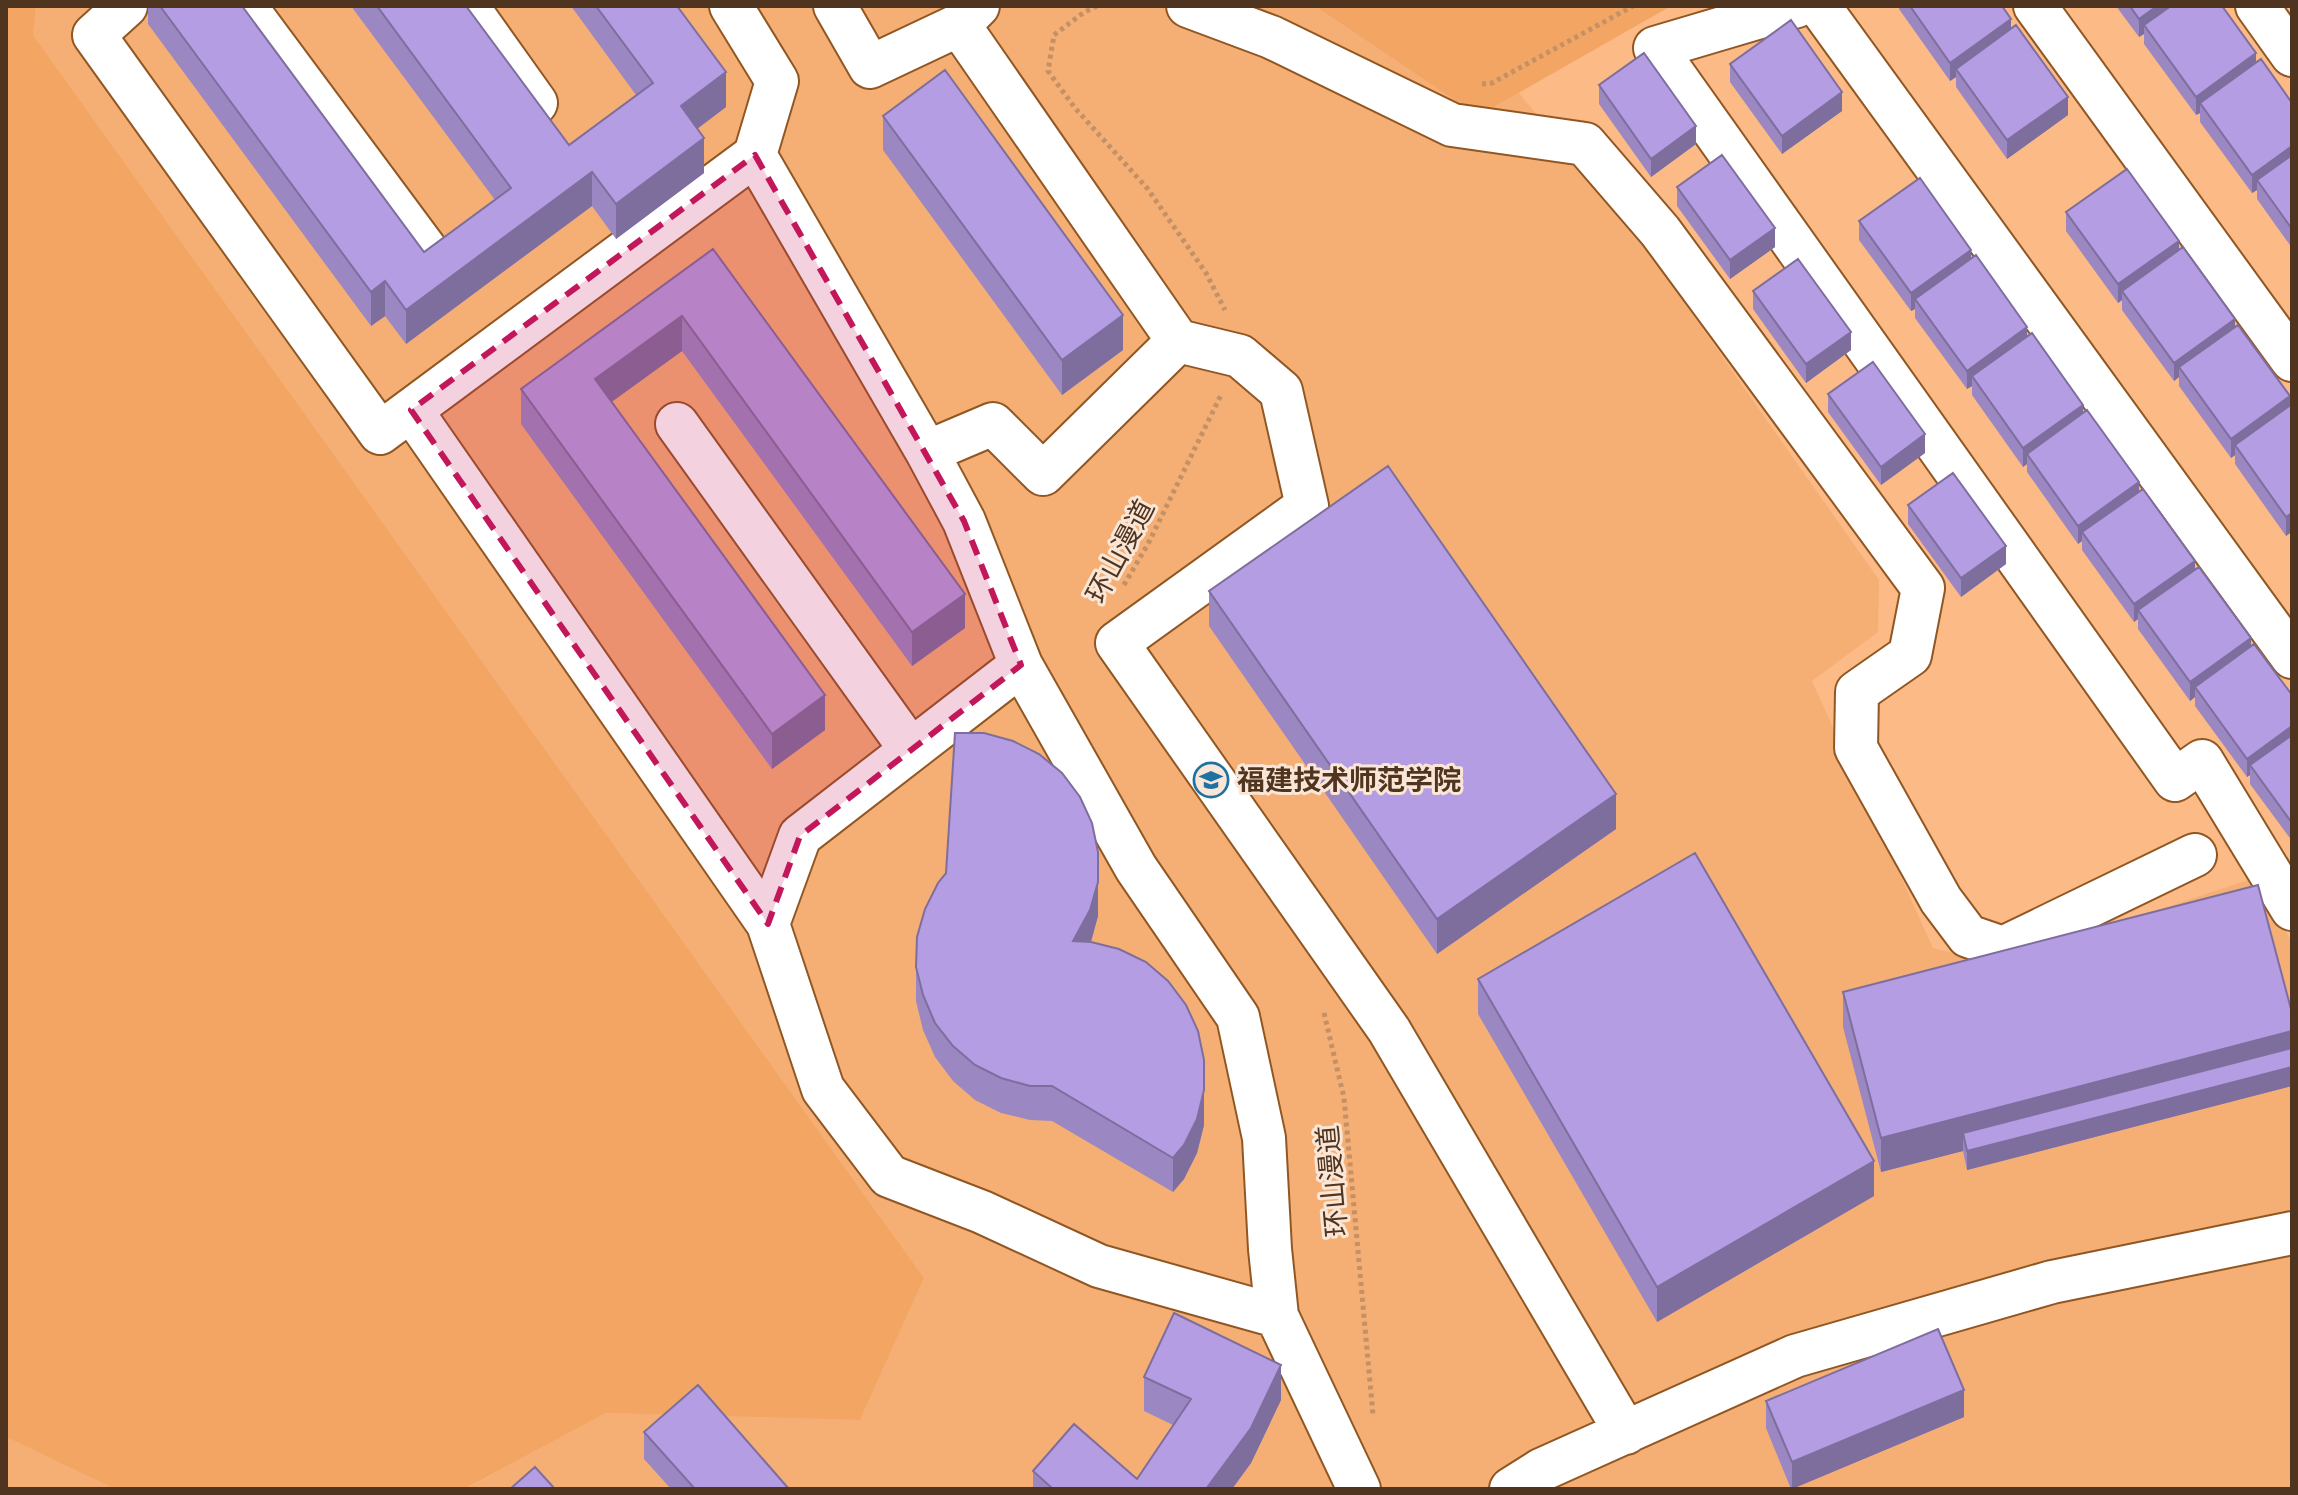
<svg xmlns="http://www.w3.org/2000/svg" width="2298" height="1495" viewBox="0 0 2298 1495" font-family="'Asap Condensed','Noto Sans SC',sans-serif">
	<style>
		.built { fill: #f5af75 }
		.green { fill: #f3a564 }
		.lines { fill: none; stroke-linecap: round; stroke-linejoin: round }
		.minor-casing { stroke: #915723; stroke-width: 46 }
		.path { stroke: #c49065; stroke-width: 5; stroke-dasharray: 4 4; stroke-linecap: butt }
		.minor { stroke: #fff; stroke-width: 42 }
		.wall { fill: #9b87c2 }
		.shaded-wall { fill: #7e6e9e }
		.building { fill: #b49de2; stroke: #7e6e9e; stroke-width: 2 }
		.marked { fill: #c2185b; fill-opacity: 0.2; stroke: #c2185b; stroke-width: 6; stroke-dasharray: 16 10; stroke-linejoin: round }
		.labels { text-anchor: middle; stroke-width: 6; stroke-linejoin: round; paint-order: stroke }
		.street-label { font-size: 28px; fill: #4f351f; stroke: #fae6d6 }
		.poi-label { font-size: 28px; font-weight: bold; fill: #4f351f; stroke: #fae6d6; text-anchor: start }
	</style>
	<rect width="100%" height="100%" fill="#fbba86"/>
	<path class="built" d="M36,6H1315L1478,116L1519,93L1643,244L1879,580L1878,632L1812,681L1933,948L1996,964L2254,878L2292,942V1489H465L606,1413L860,1420L924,1278L33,35Z
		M6,1437L115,1489H6Z"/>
	<path class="green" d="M6,6H36L33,35L924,1278L860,1420L606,1413L464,1489H115L6,1437Z
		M1315,6H1671L1478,116Z"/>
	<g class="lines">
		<g class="minor-casing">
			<path id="minor" d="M126,6L94,35L380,433L755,155
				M245,6L435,262
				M467,6L536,103
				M731,6L777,81L755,155L927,452L964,521L1021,665L1136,868L1238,1017L1264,1138L1270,1249L1277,1316L1359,1489
				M835,6L870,67L959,25L978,6
				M1188,6L1271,37L1452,125L1585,144L1660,231L1923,588L1910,655L1857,692L1856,748L1941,900L1968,936L2003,948L2195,855
				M1797,6L1655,48L2175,780L2202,761L2292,909
				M1819,6L2292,657
				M2035,6L2292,360
				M2257,6L2292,55
				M1178,341L1240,356L1281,391L1307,506L1117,643L1389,1030L1626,1433
				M411,410L768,924
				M677,424L911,750
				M927,452L993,424L1043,474L1178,341L959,25
				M1021,665L800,836L768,924L823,1089L889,1176L982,1212L1099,1266L1277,1316
				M1511,1489L1541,1470L1795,1356L2052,1282L2292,1233"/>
		</g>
		<path class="path" d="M1097,6L1083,13L1054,35L1048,71L1075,108L1147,188L1206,273L1225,310
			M1482,84L1492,83L1633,6
			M1124,585L1149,542L1221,395
			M1324,1013L1344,1098L1373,1415"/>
		<use href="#minor" class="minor"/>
	</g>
	<path class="wall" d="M148,6H242L424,252L495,200L351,6H466L569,145L636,95L571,6H677L726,107L697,129L704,173L616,239L592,206L406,344L385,316L371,326L148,24Z
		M1899,6H2002L2011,29L2068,115L2007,159L1956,87V77L1950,81L1899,9Z
		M2116,6H2222L2256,63L2292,103V248L2257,199V190L2252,193L2200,122V113L2196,115L2144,44V34L2139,37Z
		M1730,64L1842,111L1782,154L1730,82Z
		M1599,85L1696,144L1651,177L1599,104Z
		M883,116L1123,350L1062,395L883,150Z
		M1677,187L1775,247L1730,279L1677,206Z
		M2066,212L2179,250L2290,405L2292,404V545L2290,542V533L2286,536L2235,464V455L2231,458L2179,386V377L2174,381L2122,310V300L2118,303L2066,231Z
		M1859,221L1971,259L2251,646L2292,695V841L2250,784V775L2247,777L2195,706V697L2190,701L2138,629V619L2134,622L2082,550V541L2078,544L2027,472V464L2023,467L1972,395V386L1967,389L1915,318V309L1911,311L1859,240Z
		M713,249L965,628L912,666L682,351L611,402L825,730L772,769L521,424V389Z
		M1753,291L1851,350L1806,383L1753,309Z
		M1828,394L1925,453L1881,485L1828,412Z
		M1908,505L2006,564L1961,597L1908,524Z
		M1209,591L1616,829L1437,954L1209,626Z
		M1098,916L1091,942L1204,1125L1197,1153L1184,1179L1173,1192L1052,1121L1030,1120L1001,1113L975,1100L953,1081L935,1057L923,1030L916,1001V967Z
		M1478,979L1874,1196L1657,1322L1478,1014Z
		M1843,992L2292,1013V1086L1967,1170L1963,1151L1881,1172L1843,1027Z
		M1144,1377L1281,1400L1251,1463L1232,1489H1033V1471L1137,1479L1173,1425L1144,1411Z
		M1766,1401L1964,1417L1791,1489L1766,1428Z
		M644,1432L789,1489H671L644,1459Z"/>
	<path class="shaded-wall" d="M2157,6H2183L2144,25V34L2139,37V19Z
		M2011,19V37L1956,69V77L1950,81V63Z
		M2256,53V72L2200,103V113L2196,115V97Z
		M726,72V107L681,141V106Z
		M1842,92V111L1782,154V136Z
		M2068,97V115L2007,159V140Z
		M1696,126V144L1651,177V159Z
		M704,138V173L616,239V204Z
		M2292,146V164L2257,180V190L2252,193V175Z
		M592,172V206L406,344V310Z
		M1775,228V247L1730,279V260Z
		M2179,241V260L2122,291V300L2118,303V284Z
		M1971,250V268L1915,299V309L1911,311V293Z
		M385,281V316L371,326V292Z
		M1123,315V350L1062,395V360Z
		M682,316V351L595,414V379Z
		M2235,319V337L2179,367V377L2174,381V363Z
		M2027,327V346L1972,376V386L1967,389V371Z
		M1851,332V350L1806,383V364Z
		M2290,396V414L2235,445V455L2231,458V439Z
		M2083,405V423L2027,454V464L2023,467V448Z
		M1925,434V453L1881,485V467Z
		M2139,482V500L2082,532V541L2078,544V526Z
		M2292,513V526L2290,523V533L2286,536V517Z
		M2006,546V564L1961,597V578Z
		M2195,561V579L2138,610V619L2134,622V604Z
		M965,594V628L912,666V632Z
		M2251,638V657L2195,687V697L2190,701V682Z
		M825,695V730L772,769V734Z
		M2292,726V744L2250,765V775L2247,777V759Z
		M1616,794V829L1437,954V919Z
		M1098,852V916L1090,945L1073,941Z
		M2292,1031V1066L1963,1133V1151L1881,1172V1138Z
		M1204,1060V1125L1197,1153L1184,1179L1173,1192V1158Z
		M2292,1067V1086L1967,1170V1151Z
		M1874,1161V1196L1657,1322V1287Z
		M1281,1365V1400L1251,1463L1232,1489H1206Z
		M1964,1390V1417L1792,1489V1462Z"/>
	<path class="building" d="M160,6H242L424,252L511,188L377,6H466L569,145L653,83L596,6H677L726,72L681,106L704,138L616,204L592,172L406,310L385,281L371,292Z
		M1910,6H2002L2011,19L1950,63Z
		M2130,6H2157L2139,19Z
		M2171,6H2222L2256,53L2196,97L2144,25Z
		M1791,20L1842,92L1782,136L1730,64Z
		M2016,25L2068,97L2007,140L1956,69Z
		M1644,53L1696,126L1651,159L1599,85Z
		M2261,59L2292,103V146L2252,175L2200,103Z
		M945,70L1123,315L1062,360L883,116Z
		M1722,155L1775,228L1730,260L1677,187Z
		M2292,155V229L2257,180Z
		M2127,169L2179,241L2118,284L2066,212Z
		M1920,178L1971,250L1911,293L1859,221Z
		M2183,247L2235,319L2174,363L2122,291Z
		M713,249L965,594L912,632L682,316L595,379L825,695L772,734L521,389Z
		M1976,255L2027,327L1967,371L1915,299Z
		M1798,259L1851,332L1806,364L1753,291Z
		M2238,325L2290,396L2231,439L2179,367Z
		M2032,333L2083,405L2023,448L1972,376Z
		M1873,362L1925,434L1881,467L1828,394Z
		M2292,404V513L2286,517L2235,445Z
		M2087,410L2139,482L2078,526L2027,454Z
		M1388,466L1616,794L1437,919L1209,591Z
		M1953,473L2006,546L1961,578L1908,505Z
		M2143,489L2195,561L2134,604L2082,532Z
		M2199,567L2251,638L2190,682L2138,610Z
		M2254,644L2292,695V726L2247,759L2195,687Z
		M955,733H984L1013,741L1039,754L1062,773L1080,797L1092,823L1098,852V882L1090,910L1073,941L1091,942L1119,949L1146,962L1168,981L1186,1005L1198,1031L1204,1060V1090L1197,1119L1184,1145L1173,1158L1052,1086H1030L1001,1078L975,1065L953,1046L935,1023L923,995L916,967L917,937L925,909L938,883L946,873Z
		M2292,735V823L2250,765Z
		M1695,853L1874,1161L1657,1287L1478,979Z
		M2258,885L2292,1013V1031L1881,1138L1843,992Z
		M2292,1048V1067L1967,1151L1963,1133Z
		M1174,1313L1281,1365L1251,1428L1206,1489H1053L1033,1471L1074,1424L1137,1479L1191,1399L1144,1377Z
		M1938,1329L1964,1390L1792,1462L1766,1401Z
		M698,1385L789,1489H695L644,1432Z
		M535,1467L555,1489H510Z"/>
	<path class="marked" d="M755,155L964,521L1021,665L800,836L768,924L411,410Z"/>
	<defs>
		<g id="university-ring" transform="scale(1.8)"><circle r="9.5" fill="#fae6d6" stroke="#1d72a2" stroke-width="1.5"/><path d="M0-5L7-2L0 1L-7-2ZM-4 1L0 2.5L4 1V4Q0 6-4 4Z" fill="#1d72a2"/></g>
	</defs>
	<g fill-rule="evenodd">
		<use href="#university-ring" x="1211" y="780"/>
	</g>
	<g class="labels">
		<g class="street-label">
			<text transform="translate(1120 551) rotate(-62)" y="10">环山漫道</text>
			<text transform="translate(1332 1181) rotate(-95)" y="10">环山漫道</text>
		</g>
		<g class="poi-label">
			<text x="1237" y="790">福建技术师范学院</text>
		</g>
	</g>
	<rect width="2298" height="1495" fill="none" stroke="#4f351f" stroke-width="16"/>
</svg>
